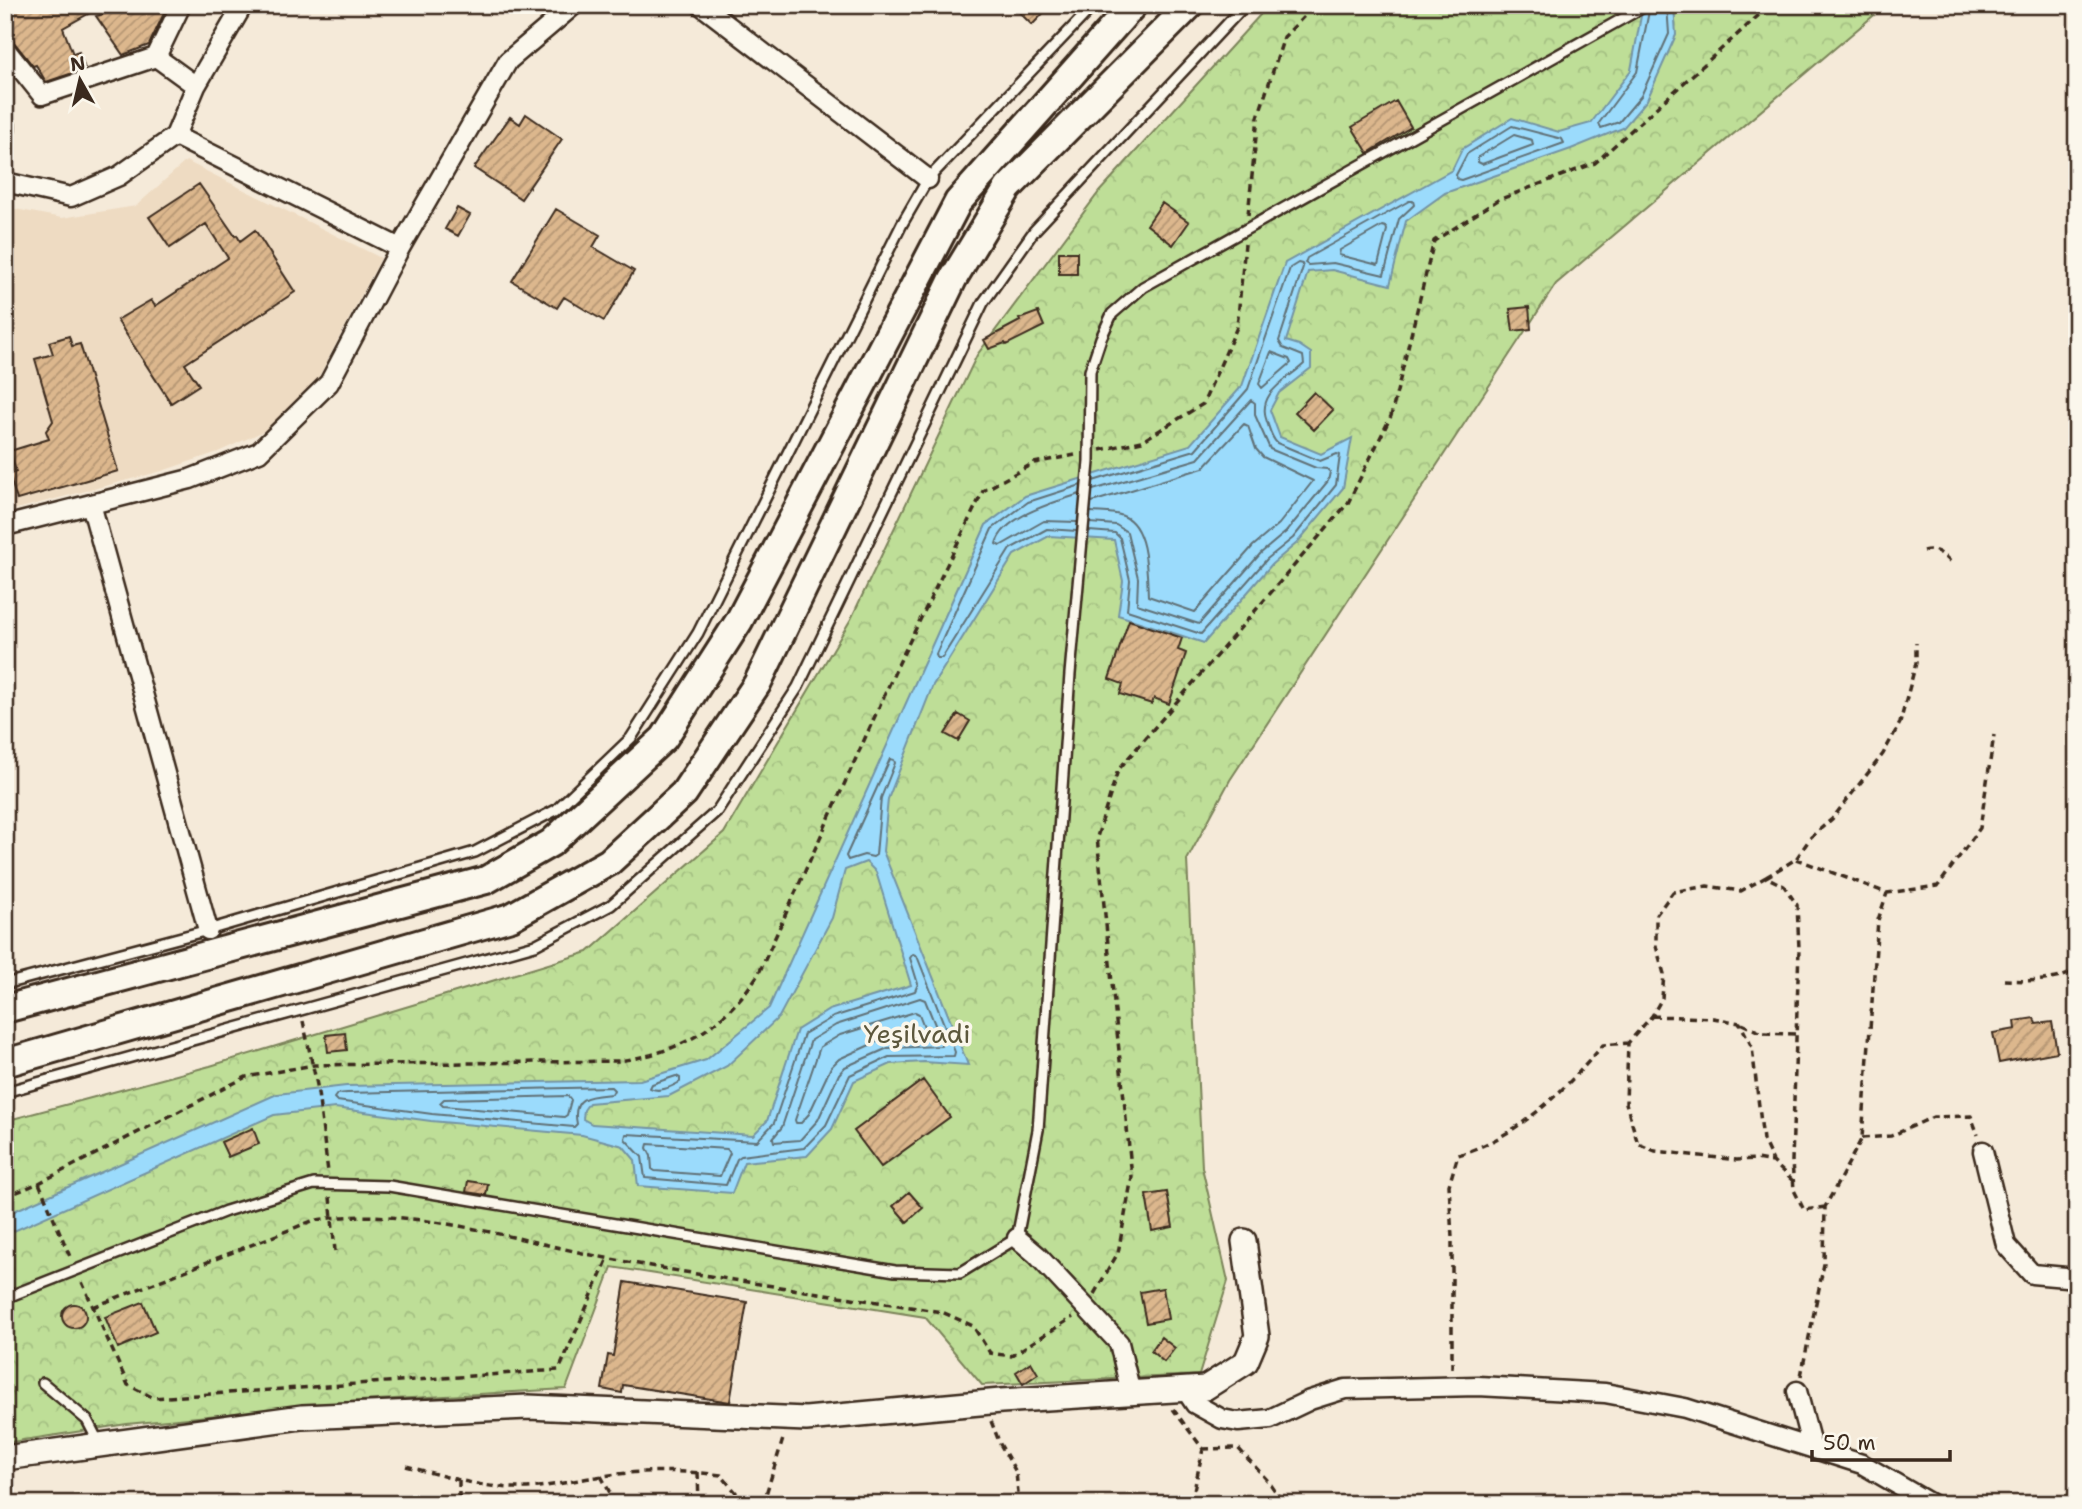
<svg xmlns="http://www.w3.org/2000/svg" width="2082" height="1509" viewBox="0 0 2082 1509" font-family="'Shantell Sans',sans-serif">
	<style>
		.built { fill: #eedbc2 }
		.park { fill: url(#park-crowns); stroke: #7c845a; stroke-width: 2 }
		.water { fill: #9bdbfc; stroke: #7594a3; stroke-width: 2; fill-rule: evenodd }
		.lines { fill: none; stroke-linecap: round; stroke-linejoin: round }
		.shore { stroke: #617177; stroke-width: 2 }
		.building { fill: url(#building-hatch); stroke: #3b2a1e; stroke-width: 2 }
		.lane-casing { stroke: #3b2a1e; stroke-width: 14 }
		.street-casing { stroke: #3b2a1e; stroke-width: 23 }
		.secondary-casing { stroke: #3b2a1e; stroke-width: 28 }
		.primary-casing { stroke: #3b2a1e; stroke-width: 32 }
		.path { stroke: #3b2a1e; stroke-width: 3.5; stroke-dasharray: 7 5; stroke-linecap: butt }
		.lane { stroke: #fbf7ec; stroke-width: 9 }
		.street { stroke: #fbf7ec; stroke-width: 18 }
		.secondary { stroke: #fbf7ec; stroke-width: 23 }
		.primary { stroke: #fbf7ec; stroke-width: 26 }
		.labels { text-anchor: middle; stroke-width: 7; stroke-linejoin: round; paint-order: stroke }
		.park-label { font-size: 26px; fill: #5c573c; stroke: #fbf7ec }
	</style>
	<defs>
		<pattern id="park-crowns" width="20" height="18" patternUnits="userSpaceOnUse" patternTransform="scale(1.75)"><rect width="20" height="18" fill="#bede97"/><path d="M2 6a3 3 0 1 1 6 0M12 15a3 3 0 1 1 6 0" fill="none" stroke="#a4bf82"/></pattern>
		<pattern id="building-hatch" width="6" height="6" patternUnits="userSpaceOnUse" patternTransform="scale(1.75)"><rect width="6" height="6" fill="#dcb78d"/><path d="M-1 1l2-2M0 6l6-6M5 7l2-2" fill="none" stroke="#b49573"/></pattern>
	</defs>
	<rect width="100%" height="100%" fill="#f5ead9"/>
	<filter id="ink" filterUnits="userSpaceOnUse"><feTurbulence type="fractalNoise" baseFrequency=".0143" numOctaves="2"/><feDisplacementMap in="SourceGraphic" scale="14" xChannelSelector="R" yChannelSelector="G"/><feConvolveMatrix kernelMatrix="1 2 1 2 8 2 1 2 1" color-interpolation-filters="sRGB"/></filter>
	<g filter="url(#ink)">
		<path class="built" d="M186,161L381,258L318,378L266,430L218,452L162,471L5,512V207L62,218L136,206Z"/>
		<path class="park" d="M1269,5H1886L1556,284L1230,780L1187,860L1202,1167L1228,1281L1199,1375L982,1385L925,1317L612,1267L566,1389L360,1401L127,1424L5,1443V1121L210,1066L588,952L724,833L851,619L977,355L1099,192Z"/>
		<path class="water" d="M1643,5H1674L1676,35L1647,100L1623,128L1571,149L1445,193L1406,221L1390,285L1332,270L1308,272L1286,341L1299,345L1311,353V368L1279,393L1270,410L1280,437L1321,454L1352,438L1343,488L1297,543L1272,564L1204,643L1118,615L1123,581L1114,540L1049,536L1014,555L933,685L888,799L883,851L968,1065L924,1062L891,1064L854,1081L832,1129L807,1156L744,1162L732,1193L638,1186L635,1160L623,1146L582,1135L431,1121L335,1108L274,1115L5,1235V1215L277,1094L346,1086L640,1080L706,1060L769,1008L986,525L1025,496L1190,445L1242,386L1285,263L1452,170L1462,149L1512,118L1559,132L1591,123L1631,70ZM866,862L876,872L911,985L829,1010L797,1030L767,1121L753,1135L592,1124L583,1119L584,1110L589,1103L669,1096L727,1066L779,1017L832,918L845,870Z"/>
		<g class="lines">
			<path class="shore" d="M1649,11L1637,72L1599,123L1601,128L1619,122L1641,96L1669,34L1667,5
				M1512,126L1562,139L1564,143L1461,180L1457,179L1456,175L1467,154Z
				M1514,135L1532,140L1533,145L1482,164L1478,162V157Z
				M1409,201H1413L1414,205L1399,219L1384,275L1333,263L1308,265L1305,263L1307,258Z
				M1382,226L1386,227L1387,230L1378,265L1339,255L1340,250Z
				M1271,352L1289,359L1291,363L1262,388L1259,384Z
				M1091,512C1101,513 1114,512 1123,516C1148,526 1147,575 1148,596L1195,612L1253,546L1279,524L1313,481L1263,457L1256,449L1248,426L1244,424L1203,468L1092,502
				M1077,522L1044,521L1000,546L996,544C1003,516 1055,502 1080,494
				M1090,523L1116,525L1127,532L1138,578L1137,604L1199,624L1261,553L1286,532L1328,481L1330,472L1327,469L1316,468L1270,449L1255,415V403L1251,400L1198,459L1093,490
				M1077,531L1047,529L1010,549L942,658H937L936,654L992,529L1028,502L1081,485
				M1089,531L1115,533L1120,538L1130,580L1127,610L1201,634L1267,559L1293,538L1336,485L1340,455L1337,454L1320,461L1277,443C1271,437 1270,430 1267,422C1256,393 1286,381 1304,364L1303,356L1283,348L1279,341L1303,267L1302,264L1298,263L1290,268L1248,389L1195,450L1093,481
				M890,759L894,760L895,763L881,798L876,855L873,857L864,855L848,860L846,856Z
				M913,954L917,956L955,1052L954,1056L889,1057L850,1075L826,1125L804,1148L741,1156L737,1159L726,1185L645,1178L642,1157L625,1139L626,1134L757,1141L774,1123L804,1034L833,1017L915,991L918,984L910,958Z
				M920,998L925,1000L942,1042L941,1046L888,1048L845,1067L839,1074L818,1120L800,1140L774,1142L773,1138L782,1127L811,1040L836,1025Z
				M915,1012L919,1014L926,1032V1035L883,1039L839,1059L831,1067L809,1114L801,1123H796L795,1120L820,1047L840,1035Z
				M676,1076L680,1078V1082C671,1087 659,1093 650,1088L652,1084Z
				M611,1087L614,1090L612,1094C591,1096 571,1095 577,1124L574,1127L432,1114L337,1101L334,1098L337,1094L347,1093Z
				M568,1096L571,1100L567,1115L564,1117L443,1106L440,1103L444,1099Z
				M648,1144L727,1149L730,1153L720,1176L655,1171L652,1169L651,1156L647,1148Z"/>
		</g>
		<path class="building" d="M5,5H104L63,28L73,54L79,52L85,69L46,82L36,65L33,66L14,42L9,32L5,34Z
			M135,5H168L149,45L123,55L96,16Z
			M1012,5H1051L1032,25Z
			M1396,101L1411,127L1368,153L1352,127Z
			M526,114L562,139L521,199L474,168L510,117L520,124Z
			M199,184L235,236L237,235L240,241L255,230L295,292L185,364L199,385L171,403L117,320L151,300L155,306L228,258L206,224L170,248L149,217Z
			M1162,203L1189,222L1173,245L1147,225Z
			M457,208L470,215L458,236L445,229Z
			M556,209L600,235L593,247L634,271L604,321L564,297L557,308L512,281Z
			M1059,252H1077V274H1059Z
			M1529,307L1531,329L1513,331L1510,309Z
			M1038,312L1044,326L1006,345L1005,343L989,349L984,340L1020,321L1019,319Z
			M69,336L72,346L80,344L118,471L17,500L9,474L16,472L10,451L49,439L46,431L53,421L35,359L53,354L49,342Z
			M1314,392L1333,410L1314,430L1295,412Z
			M1129,620L1182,638L1178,650L1186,653L1169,704L1154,698L1152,704L1120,694L1123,684L1109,679Z
			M958,714L970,721L958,741L945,734Z
			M2034,1018L2036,1024L2052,1022L2057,1052L1999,1063L1993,1033L2016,1029L2015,1021Z
			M345,1033L347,1050L328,1052L326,1035Z
			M923,1080L950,1117L881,1167L854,1131Z
			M253,1128L259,1144L228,1157L221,1142Z
			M468,1181L488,1184L486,1195L466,1192Z
			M909,1192L923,1208L907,1222L893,1206Z
			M1167,1192L1173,1227L1152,1231L1146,1195Z
			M625,1282L747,1302L730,1402L623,1385L622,1393L602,1389L608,1355L613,1356Z
			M1163,1288L1168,1319L1146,1323L1140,1292Z
			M143,1302L156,1332L118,1348L105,1317Z
			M62 1316a12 12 0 1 1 24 0a12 12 0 1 1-24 0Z
			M1161,1337L1175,1348L1164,1362L1151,1351Z
			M1031,1362L1038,1374L1023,1384L1016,1372Z"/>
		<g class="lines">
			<g class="lane-casing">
				<path id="lane" d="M5,984L208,930L475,852L556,810L631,738L698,633L902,224L928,179L1094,5
					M5,1092L535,945L611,905L717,811L798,687L983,303L1034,231L1245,5
					M5,1298L226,1211L314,1184L389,1186L895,1271L960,1273L1017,1238L1038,1130L1070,674L1089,462L1090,371L1101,338L1112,314L1143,287L1647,5
					M43,1383L87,1420L100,1445"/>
			</g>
			<g class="street-casing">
				<path id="street" d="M701,5L928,179
					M5,49L42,95L156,57L181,5
					M156,57L196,86
					M5,125V130
					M175,136L196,86L243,5
					M5,182L71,197L119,176L175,136L400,248L508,61L574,5
					M91,504L208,930
					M5,526L190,479L259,452L329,383L400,248
					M1983,1151L2006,1245L2032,1274L2077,1278
					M1017,1238L1037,1255L1119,1343L1131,1393
					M1185,1389L1195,1404L1222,1419L1238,1422L1270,1419L1310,1400L1345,1389L1478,1386L1605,1393L1685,1408L1862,1464L1931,1504
					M1797,1391L1812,1448"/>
			</g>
			<g class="secondary-casing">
				<path id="secondary" d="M5,1458L302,1417L528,1407L806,1419L1001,1401L1205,1388L1246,1362L1257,1336L1244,1241"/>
			</g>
			<g class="primary-casing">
				<path id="primary" d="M5,1009L486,880L551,843L664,738L739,621L958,202L1133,5
					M5,1063L511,917L609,862L684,793L757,684L953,279L1008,188L1190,5"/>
			</g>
			<path class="path" d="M1248,215L1258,117L1284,37L1315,5
				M1100,450L1142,441L1203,404L1237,327L1245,244
				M1923,551C1937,547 1943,555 1953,564
				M1796,859L1887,893L1938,886L1980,828L1994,735
				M1766,877L1796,859L1811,837L1832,819L1883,754L1900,723L1916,663V643
				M2004,980C2027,981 2058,983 2077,969
				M1652,1016L1713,1018L1740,1023L1752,1047L1763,1140L1773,1161
				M303,1021L317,1085L328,1172
				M1742,1024L1762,1033L1795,1034
				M1862,1138L1891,1136L1933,1117L1971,1116L1978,1135
				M1793,1181L1773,1162L1756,1159L1737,1160L1655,1151L1638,1144L1626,1103L1628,1043L1652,1016L1662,998L1664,974L1656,946V915L1673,892L1707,886L1741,891L1766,877L1784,886L1797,905L1799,948L1792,1161L1794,1190L1804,1210L1825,1207
				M39,1183L71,1259
				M5,1197L39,1183L246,1077L314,1065L618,1061C681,1053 724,1027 759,973L898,665L983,491L1034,463L1075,455
				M330,1197L335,1251
				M82,1282L128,1385L154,1398L559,1370L608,1258
				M1094,1294L1118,1253L1132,1177L1097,837L1118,770L1348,503L1391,416L1434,241L1498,200L1595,163L1770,5
				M93,1307L312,1221C402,1203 517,1240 606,1258C717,1279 830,1294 942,1312L973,1326L990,1353L1011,1356L1073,1317
				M1452,1369V1238L1449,1185L1458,1155C1519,1136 1562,1093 1603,1045L1628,1043
				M1801,1376L1824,1264L1825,1207L1862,1138L1878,920L1887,893
				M1173,1409L1203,1449L1191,1504
				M991,1421L1000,1444L1016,1472L1019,1504
				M1203,1449L1238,1448L1269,1482L1284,1504
				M406,1466C444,1476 483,1489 523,1488C547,1488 573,1480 597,1477C639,1470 679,1470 721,1475L746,1504
				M698,1472L699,1504
				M601,1476L616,1504
				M459,1480V1504
				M763,1504L783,1439"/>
			<use href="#lane" class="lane"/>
			<use href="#street" class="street"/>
			<use href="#secondary" class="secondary"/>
			<use href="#primary" class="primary"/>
		</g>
	</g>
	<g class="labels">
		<g class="park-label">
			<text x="917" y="1043">Yeşilvadi</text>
		</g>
	</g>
	<rect width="2082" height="1509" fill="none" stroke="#fbf7ec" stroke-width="28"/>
	<rect x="14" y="14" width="2054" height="1481" fill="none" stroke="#3b2a1e" stroke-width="2.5" filter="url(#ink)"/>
	<g transform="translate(80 80) rotate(352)" stroke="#fbf7ec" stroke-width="5" paint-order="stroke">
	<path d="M0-5L12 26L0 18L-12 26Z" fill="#3b2a1e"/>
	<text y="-10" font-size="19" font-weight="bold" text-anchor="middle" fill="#3b2a1e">N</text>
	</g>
	<path d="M1812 1450v10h138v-10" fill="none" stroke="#3b2a1e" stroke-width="3.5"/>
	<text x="1823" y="1450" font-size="21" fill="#3b2a1e" stroke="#fbf7ec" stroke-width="5" paint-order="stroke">50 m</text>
</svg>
